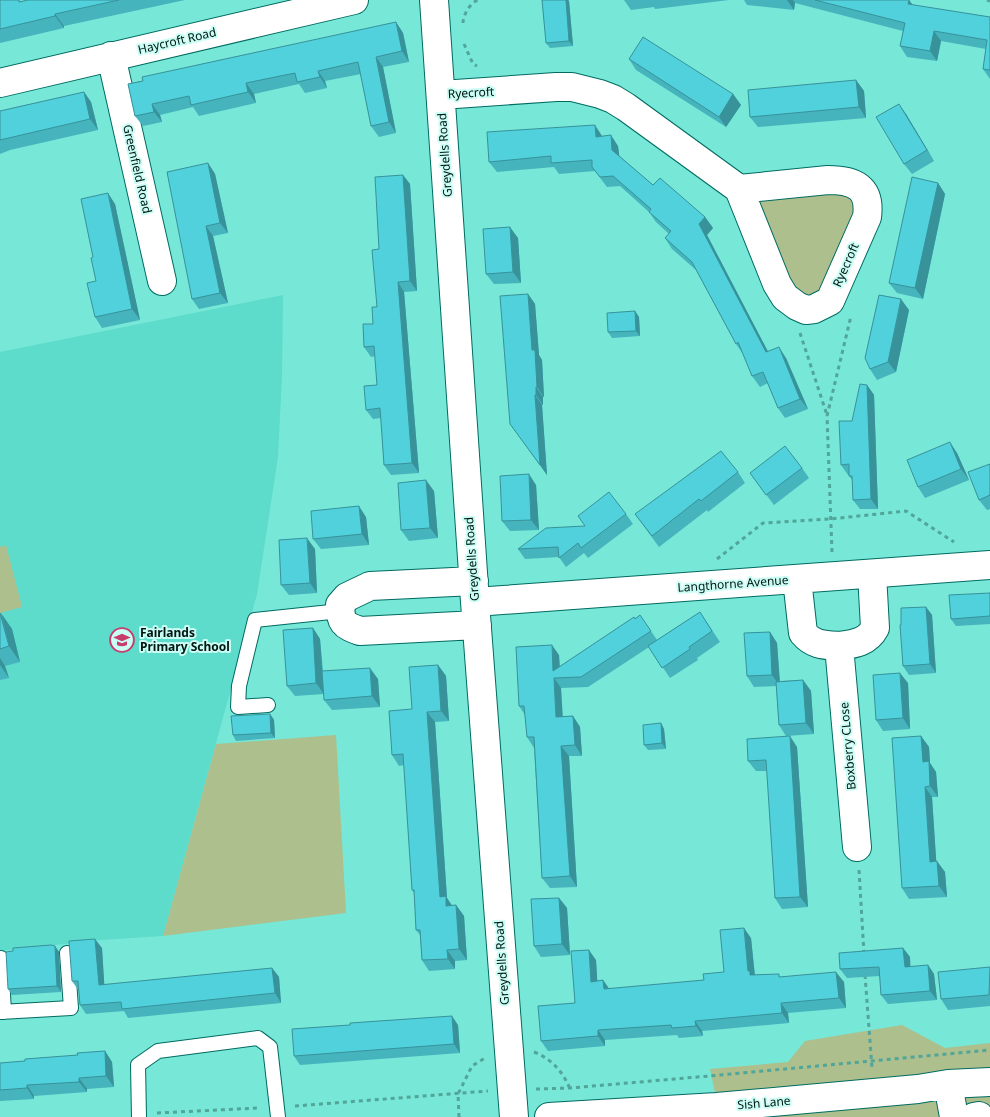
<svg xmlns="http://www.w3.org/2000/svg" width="990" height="1117" viewBox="0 0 990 1117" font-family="'Noto Sans',sans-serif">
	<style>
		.built { fill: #5ddbcb }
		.green { fill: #adbf8c }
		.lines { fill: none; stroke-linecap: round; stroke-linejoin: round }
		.lane-casing { stroke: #006b61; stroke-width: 16 }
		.street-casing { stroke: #006b61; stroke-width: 30 }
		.path { stroke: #51a599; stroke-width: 3; stroke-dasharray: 4 4; stroke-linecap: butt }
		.lane { stroke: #fff; stroke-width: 14 }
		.street { stroke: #fff; stroke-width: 28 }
		.wall { fill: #45b4bd }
		.shaded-wall { fill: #38929a }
		.building { fill: #50d1dc; stroke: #38929a }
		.labels { text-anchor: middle; stroke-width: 4; stroke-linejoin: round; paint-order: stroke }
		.street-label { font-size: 12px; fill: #001512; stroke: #cafdf4 }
		.poi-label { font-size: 12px; font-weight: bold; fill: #001512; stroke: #cafdf4; text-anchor: start }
	</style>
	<rect width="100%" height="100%" fill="#77e7d7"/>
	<path class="built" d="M283,295L282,376L278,457L257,594L163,936L101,940L0,951V352Z"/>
	<path class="green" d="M842,189L858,206L821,296H795L759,207L760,199Z
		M6,545L22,607L0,613V547Z
		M336,735L346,913L163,936L216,744Z
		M902,1025L945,1048L990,1043V1117H720L710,1069L788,1062L805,1041Z"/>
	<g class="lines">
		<g class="lane-casing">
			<path id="lane" d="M268,705L238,707L239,686L255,620L340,611
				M1,958L4,1012
				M0,1012L71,1008L67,953
				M139,1117L138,1065L158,1051L258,1038L270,1047L278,1117"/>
		</g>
		<g class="street-casing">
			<path id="street" d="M434,0L475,602L514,1117
				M111,56L162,281
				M0,83L354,0
				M441,95L556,87H572L600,94L613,99L626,107L739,189L828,180C854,180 871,187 867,217L830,301L814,309L806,310L797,306L785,297L777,284L739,189
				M797,579L803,633C813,645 824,645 839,646L857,847
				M474,581L370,586L347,597L340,605C341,623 343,625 360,631L477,625
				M475,602L990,565
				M839,646C853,644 867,643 875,628L872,574
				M948,1084L954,1117
				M549,1117L717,1107L918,1089L948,1084L990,1082
				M974,1117L979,1116"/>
		</g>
		<path class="path" d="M987,0L990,1
			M463,23C463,15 470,3 478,0
			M464,44L473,64L477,66
			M800,333L827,415
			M832,552L827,416L851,316
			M717,559L763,523L830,519L906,511L954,542
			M859,870L864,954
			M865,975L872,1068
			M534,1052C552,1059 563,1072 570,1089
			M536,1089L570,1088L709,1076L990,1050
			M295,1106L488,1091
			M157,1113L258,1108
			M459,1117L458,1094L472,1066L485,1058"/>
		<use href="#lane" class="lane"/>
		<use href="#street" class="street"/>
	</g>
	<path class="wall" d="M0,0L23,1L28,0H185L64,26V28L0,43Z
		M542,0H568L569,1L573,46L550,48L546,43Z
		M624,0H729L655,9L654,7L631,10Z
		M744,0H909L913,5L990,17V79L983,69L986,49L941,41L937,61L907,57L900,46L903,31L795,3L794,10L747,5Z
		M396,22L403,33L409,62L383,67L396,133L379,137L371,126L361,74L325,81L327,88L305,93L299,84L254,94L256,103L199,116L193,107L160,115L162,122L143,126L135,116L128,84Z
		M629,59L733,94L741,105L726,127L636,70Z
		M856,80L864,91L866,118L758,127L750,117Z
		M84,92L91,102L98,130L10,150L0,154V111Z
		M906,114L934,161L912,174L904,164Z
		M602,136L618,146L619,156L653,185L705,217L713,228L707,235L768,352L786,358L808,409L785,418L778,408L768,383L760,387L752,376L743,354L736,344L696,270L672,249L665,238L669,234L656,222L649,212L620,186L607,187L595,171L559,174L554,167L497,172L489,162Z
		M208,163L215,174L228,233L213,236L228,303L199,309L192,299Z
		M403,175L410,184L417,291L404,292L419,473L391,475L384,465L381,418L373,419L366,410L377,385L375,356L371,357L364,347L373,324L377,307L379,249Z
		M938,183L945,194L923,299L897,293L889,283Z
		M115,204L140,320L102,328L95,317L96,281L93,257Z
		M518,238L521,283L494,284L486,274Z
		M528,294L535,304L539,355L542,360L544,397H543V405H542L547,475L510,424Z
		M909,310L896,372L877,380L870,369Z
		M635,311L639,317L640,336L612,338L608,332Z
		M867,385L874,395L878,509H860L853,500V481L849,476V475H848L841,465L852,421Z
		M957,453L969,480L925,498L918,487Z
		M990,464V509L987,510L979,500Z
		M802,468L809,478L774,505L750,473Z
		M738,472L745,483L708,512L707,510L659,547L635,514Z
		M536,485L539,530L510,531L502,521Z
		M434,491L438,538L409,541L401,530Z
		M626,514L633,524L588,558L584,553L566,567L559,557L525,559L518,549L585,526Z
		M366,517L369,545L321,549L313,539Z
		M315,549L317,593L289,595L281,585Z
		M990,593V624L956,626L951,619Z
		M926,607L932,615L936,673L909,675L903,666L901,625Z
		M700,612L720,642L697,658L698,660L670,678L649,647L588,687L561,688L563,717L573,716L580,727L582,756H569L577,887L550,888L542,878L534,748L527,737L525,715L519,706L559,655L560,667L640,615L657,640Z
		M0,613L12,629L20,662L5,666L9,678L0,680Z
		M313,628L320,639L323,671L378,679L380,707L332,710L324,700V694L295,696L287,686Z
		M770,632L777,643L780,681L803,680L811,691L814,734L786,736L779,725L776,686L754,687L747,676Z
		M438,665L446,676L449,721L435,722L447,898L452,906L456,905L464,916L467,960L455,961V969L429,971L422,960L420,935L416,930L414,893L412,890L404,765L399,766L392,755Z
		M908,683L910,729L883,731L876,720Z
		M270,714L274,720L275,738L236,741L233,735Z
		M661,723L664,729L666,749L648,750L644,745Z
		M921,736L929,747L930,763L936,772L938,797H932L936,861L945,872L947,897L909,899L902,888Z
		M797,747L808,907L782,909L775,898L767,771H756L748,761Z
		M559,898L567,908L570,955L541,957L534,946Z
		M751,938L755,975L844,982L846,1008L788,1013L789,1023L702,1031L703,1036L679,1038L677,1035L605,1040V1046L548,1051L541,1041L575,1003L596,960L597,981L603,980L609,989L704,980L724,972Z
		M55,946L59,952L61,992L12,995L8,989Z
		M102,948L104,985L272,968L279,977L281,1003L128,1018L124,1011L86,1014L80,1005L79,991L72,981Z
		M903,948L910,957V967L928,965L934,974L937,1000L888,1004L881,995L880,976L847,978L840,969Z
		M990,967V1006L948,1010L941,999Z
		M458,1025L460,1053L300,1065L294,1056Z
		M105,1051L112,1062L114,1087L87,1089V1092L34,1096V1099L0,1101V1063L25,1061L78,1055Z"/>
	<path class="shaded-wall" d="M566,0H568L569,1L573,46L569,41Z
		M787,0H793L795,3L794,10Z
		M909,0L916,10L908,4Z
		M55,14L64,26V28L55,16Z
		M396,22L403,33L409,62L402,51Z
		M934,31L941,41L937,61L930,51Z
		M376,57L383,67L396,133L389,122Z
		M318,71L325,81L327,88L320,77Z
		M856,80L864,91L866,118L859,107Z
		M246,83L254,94L256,103L248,92Z
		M84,92L91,102L98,130L90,119Z
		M733,94L741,105L726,127L719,117Z
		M152,104L160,115L162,122L154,112Z
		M899,104L906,114L934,161L927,150Z
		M595,125L602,136L603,147L596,137Z
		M611,135L618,146L620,161L612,150Z
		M208,163L215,174L228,233L220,223Z
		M403,175L410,184L417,291L410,281Z
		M938,183L945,194L923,299L915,288Z
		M108,193L115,204L140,320L132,309Z
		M705,217L713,228L707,235L774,363L766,352L699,224Z
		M206,226L213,236L228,303L220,293Z
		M510,227L518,238L521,283L513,272Z
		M398,282L404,292L419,473L412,463Z
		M528,294L535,304L539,355L542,360L544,397L537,387L532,350Z
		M901,299L909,310L896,372L888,362Z
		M635,311L639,317L640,336L636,331Z
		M779,347L786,358L808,409L800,399Z
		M867,385L874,395L878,509L871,499Z
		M536,387L543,397V405L536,395Z
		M535,395L542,405L547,475L540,465Z
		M950,442L957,453L969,480L961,469Z
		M529,474L536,485L539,530L531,520Z
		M426,480L434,491L438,538L430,528Z
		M359,506L366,517L369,545L362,534Z
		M307,538L315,549L317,593L310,583Z
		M926,607L932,615L936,673L930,664Z
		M1,613L12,629L20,662L9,646Z
		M313,628L320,639L324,694L316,683Z
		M770,632L777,643L780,686L772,675Z
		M552,645L559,655L560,678L553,671Z
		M0,658L5,666L9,678L0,665Z
		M438,665L446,676L449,721L441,711Z
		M370,668L378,679L380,707L372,696Z
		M900,673L908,683L910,729L903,718Z
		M554,678L561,688L563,728L556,717Z
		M803,680L811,691L814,734L806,723Z
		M427,712L435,722L447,898L453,907L454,917L440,897Z
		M270,714L274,720L275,738L271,733Z
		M573,716L580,727L582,756L575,745Z
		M661,723L664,729L666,749L662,743Z
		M790,736L797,747L808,907L800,897Z
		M921,736L929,747L930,763L936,772L938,797L930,786L923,762Z
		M561,746L569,756L577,887L570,876Z
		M925,787L932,797L937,872L930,862Z
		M937,861L945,872L947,897L939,886Z
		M559,898L567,908L570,955L562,944Z
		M456,905L464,916L467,960L459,949Z
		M744,928L751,938L755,978L750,975L748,971Z
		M95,939L102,948L105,995L99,985Z
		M55,946L59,952L61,992L57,986Z
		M903,948L910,957L911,976L905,967Z
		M447,950L455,961V969L448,959Z
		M589,950L596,960L598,992L591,982Z
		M928,965L934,974L937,1000L930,991Z
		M272,968L279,977L281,1003L275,993Z
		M836,972L844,982L846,1008L839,998Z
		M603,980L610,990L604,989Z
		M781,1003L788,1013L789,1023L782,1013Z
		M452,1016L458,1025L460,1053L454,1044Z
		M695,1021L702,1031L703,1036L696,1026Z
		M598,1030L605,1040V1046L598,1036Z
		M105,1051L112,1062L114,1087L106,1076Z
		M79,1078L87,1089V1092L79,1082Z
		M27,1085L34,1096V1099L27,1088Z"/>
	<path class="building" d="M0,0H19V2L28,0H119L55,14V16L0,29Z
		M542,0H566L569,41L546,43Z
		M815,0H909L908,4L990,17V70L983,69L987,40L934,31L930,51L900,46L905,23Z
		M396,22L402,51L376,57L389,122L371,126L358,62L318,71L320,77L297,82L295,73L246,83L248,92L191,105L189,96L152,104L154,112L135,116L128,84L143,81L142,77Z
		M643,37L733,94L719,117L629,59Z
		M856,80L859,107L750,117L748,90Z
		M84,92L90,119L0,140V111Z
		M899,104L927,150L904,164L876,117Z
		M595,125L596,137L611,135L612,150L653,185L660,178L705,217L699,224L766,352L779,347L800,399L778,408L763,372L752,376L738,342L736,344L692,262L665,238L671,231L649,212L651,209L613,176L600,177L592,167V160L551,163V156L489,162L487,132Z
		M208,163L220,223L206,226L220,293L192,299L167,172Z
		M403,175L410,281L398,282L412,463L384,465L380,408L366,410L364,386L377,385L374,346L364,347L363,324H373L372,307H377L372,250L379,249L375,177Z
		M912,177L938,183L915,288L889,283Z
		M108,193L132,309L95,317L87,283L96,281L91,258L93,257L81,199Z
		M510,227L513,272L486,274L483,229Z
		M528,294L532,350H535L537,387H536V395H535L540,465L510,424L500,296Z
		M879,295L901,299L888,362L870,369L865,358Z
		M635,311L636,331L608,332L607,313Z
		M860,384L867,385L871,499L853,500L852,476H849V464L841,465L839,421H852Z
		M950,442L961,469L918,487L907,460Z
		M785,446L802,468L766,495L750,473Z
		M721,451L738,472L701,501L699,499L652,536L635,514Z
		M990,464V495L979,500L968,472Z
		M529,474L531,520L502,521L500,476Z
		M426,480L430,528L401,530L398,483Z
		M609,492L626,514L581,548L578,543L559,558L558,547L518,549L546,528L585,526L578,516Z
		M359,506L362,534L313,539L311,511Z
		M307,538L310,583L281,585L279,540Z
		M990,593V616L951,619L949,595Z
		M926,607L930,664L903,666L900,625H901V608Z
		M700,612L712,631L689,647L690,649L662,668L648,646Z
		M0,613L9,646L0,649Z
		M640,615L651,631L581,677L554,678L556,717L573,716L575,745L561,746L570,876L542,878L534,737H527L524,706H519L516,647L552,645L553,671L634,617L635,619Z
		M313,628L316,683L287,686L283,630Z
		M770,632L772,675L747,676L744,633Z
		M438,665L441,711L427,712L440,897L446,896V906L456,905L459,949L447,950L448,959L422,960L420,930H416L414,890H412L403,754L392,755L389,711L412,709L409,667Z
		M370,668L372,696L324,700L322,671Z
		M900,673L903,718L876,720L873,675Z
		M803,680L806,723L779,725L776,682Z
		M270,714L271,733L233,735L231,716Z
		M661,723L662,743L644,745L643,725Z
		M790,736L800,897L775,898L766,760L748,761L747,739Z
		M921,736L923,762L929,761L930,786L925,787L930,862L937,861L939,886L902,888L892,738Z
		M559,898L562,944L534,946L531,899Z
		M744,928L748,971H750V975L779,974V977L836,972L839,998L781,1003L782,1013L695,1021L696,1026L672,1028L671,1025L598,1030V1036L541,1041L538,1006L575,1003L571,951L589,950L591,982L603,980L604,989L704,980L703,974L724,972L720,930Z
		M95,939L99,985L272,968L275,993L122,1009L121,1002L80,1005L78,981H72L69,941Z
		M51,945L55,946L57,986L8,989L6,952L13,951V948Z
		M903,948L905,967L928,965L930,991L881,995L879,967L840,969L839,953Z
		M990,967L989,995L941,999L938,972Z
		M452,1016L454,1044L294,1056L292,1029L350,1025V1023Z
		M105,1051L106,1076L79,1078V1082L27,1085V1088L0,1090V1063L25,1061V1059L78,1055L77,1053Z"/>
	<defs>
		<g id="school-ring" transform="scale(1.25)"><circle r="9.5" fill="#cafdf4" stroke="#c83b6c" stroke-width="1.5"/><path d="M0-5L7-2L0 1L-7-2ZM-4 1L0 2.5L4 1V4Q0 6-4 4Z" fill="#c83b6c"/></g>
	</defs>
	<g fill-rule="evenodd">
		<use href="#school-ring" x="122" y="640"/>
	</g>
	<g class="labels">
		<g class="street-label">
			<text transform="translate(177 41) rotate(-13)" y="4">Haycroft Road</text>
			<text transform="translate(471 93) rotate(-3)" y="4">Ryecroft</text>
			<text transform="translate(445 155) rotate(-94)" y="4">Greydells Road</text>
			<text transform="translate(137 169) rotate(77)" y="4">Greenfield Road</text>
			<text transform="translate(846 265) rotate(-66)" y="4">Ryecroft</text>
			<text transform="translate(472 559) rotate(-94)" y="4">Greydells Road</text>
			<text transform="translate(733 584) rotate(-4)" y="4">Langthorne Avenue</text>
			<text transform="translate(848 746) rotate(-95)" y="4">Boxberry CLose</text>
			<text transform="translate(502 963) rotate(-94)" y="4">Greydells Road</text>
			<text transform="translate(764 1103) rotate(-5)" y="4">Sish Lane</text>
		</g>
		<g class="poi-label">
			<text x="140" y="637">Fairlands<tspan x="140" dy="14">Primary School</tspan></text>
		</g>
	</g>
</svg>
